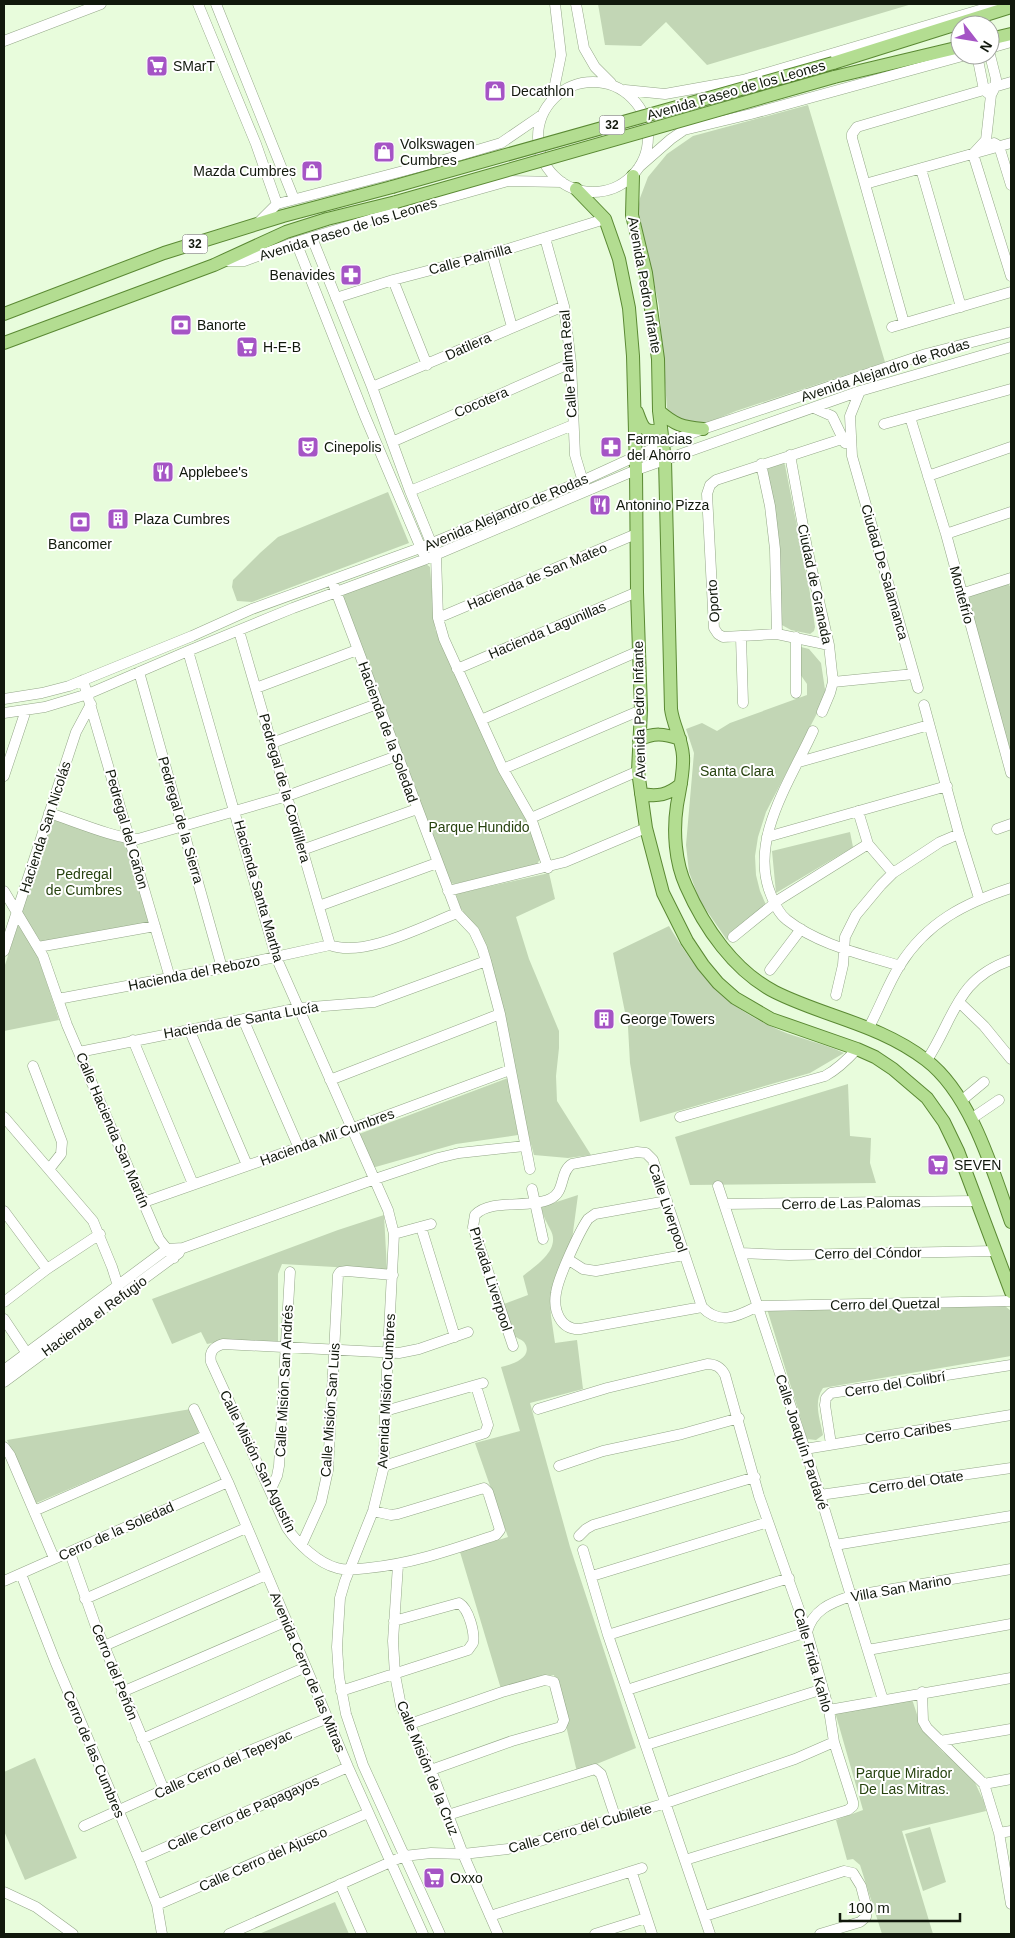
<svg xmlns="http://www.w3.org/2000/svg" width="1015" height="1938" viewBox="0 0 1015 1938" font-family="Arial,sans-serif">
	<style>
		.green { fill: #c2d6b5 }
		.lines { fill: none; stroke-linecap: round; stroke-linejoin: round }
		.minor-casing { stroke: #94a788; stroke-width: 11 }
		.major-casing { stroke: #5a8933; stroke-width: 14 }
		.minor { stroke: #fff; stroke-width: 10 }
		.major { stroke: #b3dd91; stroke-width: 12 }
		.major-bridge-casing { stroke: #5a8933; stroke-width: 14; stroke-linecap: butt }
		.major-bridge { stroke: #b3dd91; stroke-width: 12 }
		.labels { text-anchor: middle; stroke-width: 4; stroke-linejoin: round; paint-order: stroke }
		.shield { fill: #fff; stroke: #585d55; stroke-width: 1 }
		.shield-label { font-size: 12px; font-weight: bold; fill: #11180c }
		.poi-label { font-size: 14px; fill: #11180c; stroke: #fff; text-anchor: start }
		.street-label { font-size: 14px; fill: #11180c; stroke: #fff }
		.park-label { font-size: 14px; fill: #27430f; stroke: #fff }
	</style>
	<rect width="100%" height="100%" fill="#e8fcdc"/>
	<path class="green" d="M598,4H912L707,65L666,22L641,46L605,45Z
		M808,105L885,362L736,411L704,424L694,425L669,413L667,408L659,306L638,210L640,198L648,177L667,154L693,136Z
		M783,462L785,465L810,593L815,627L814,631L810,634L791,630L780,624L767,470L769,465Z
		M388,492L409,543L252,602L237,601L232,587L233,580L260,553L278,537Z
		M426,564L430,567L435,629L496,766L523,810L540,859L536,866L454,884L451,883L342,597L345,594Z
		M1008,584L1011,587V757L967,601L970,596Z
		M801,647L809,649L821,663L826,696L766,812L758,837L755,856L756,875L760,891L766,905L727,940L700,901L689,872L686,845L694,753L686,729L702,723L717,731L730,723L807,695V684L800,674L798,649Z
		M52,819L127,843L150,922L41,942L22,912Z
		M850,832L853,847L776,893L772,851Z
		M549,873L555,899L516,917L529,959L559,1031V1048L556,1076L557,1101L591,1155L568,1158L534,1155L527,1130L507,1026L485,945L460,907L456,894Z
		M18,925L37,954L59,1020L4,1031V968Z
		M669,926C699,976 725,1007 779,1030C800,1039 823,1043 844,1053L810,1073L640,1122L630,1063L628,1027L613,953Z
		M508,1078L518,1135L456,1144L372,1168L359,1134Z
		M848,1084L850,1136L871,1138L870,1163L876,1183L690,1185L675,1137Z
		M578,1195L571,1247L550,1297L551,1316L555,1343L577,1340L583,1389L530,1403L570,1547L636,1748L577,1772L554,1675L501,1689L460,1552L508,1537L475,1443L520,1431L501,1367C511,1365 535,1357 524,1342C522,1340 516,1337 513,1336L504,1304L528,1295L523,1276C536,1265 562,1249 550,1229C546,1221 543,1216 541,1207Z
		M384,1215L387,1270L282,1264L278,1274V1342L222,1341L207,1344L201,1332L172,1344L152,1299L338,1230Z
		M1005,1306L1011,1311V1356L823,1388C813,1402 820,1419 823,1435L816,1440L807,1439L767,1309Z
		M191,1409L199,1434L34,1504L7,1440Z
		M912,1699L922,1730L943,1752L971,1774L984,1802L986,1811L902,1831L933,1934H882L860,1865L853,1859L847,1860L836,1820L863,1810L835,1712Z
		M35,1758L77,1858L25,1880L4,1831V1772Z
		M930,1827L946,1882L923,1891L905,1834Z
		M335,1902L349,1934H259Z"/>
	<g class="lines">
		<g class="minor-casing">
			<path id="minor" d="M198,4L256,144L277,204
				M216,4L294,199
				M576,4L584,48L595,67L611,83
				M4,41L101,4
				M990,48L1011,42
				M977,55L984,90L989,94
				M990,55L996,79L995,87L991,95L986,140L973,154L1011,276
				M538 137a55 55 0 1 1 110 0a55 55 0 1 1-110 0Z
				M625,90L665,94L743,80L1000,4
				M552,99L561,55L555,4
				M994,143L999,146L1011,185
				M639,167L671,139L684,130L751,114L966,55
				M921,169L961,307
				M865,184L1011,143
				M258,223L277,204L430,164L501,143L542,115
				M312,238L372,387L410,491L436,555L438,618L444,639L503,769L531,818L548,868
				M545,238L564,306L571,363L575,455L584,485
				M296,242L364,414L423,553
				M492,254L512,327
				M226,261H244L296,242L376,218L508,181L562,182
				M393,280L427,365
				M336,298L393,280L492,254L605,219
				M904,323L852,138V134L857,127L1011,82
				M892,327L1011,292
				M372,387L564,306
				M860,391L850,416L852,456L918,688
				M814,408L832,416L845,443
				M910,417L946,534L1011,773
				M884,424L1011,389
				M392,442L571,363
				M790,455L807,548L829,645L833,682L830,693L822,712
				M761,464L770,506L775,549L777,634
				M928,476L1011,447
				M410,491L573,425
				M946,534L1011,512
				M334,586L457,913L474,931L482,948L486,961L500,1014L530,1169
				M961,594L1011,578
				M438,618L636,534
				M239,631L330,945
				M741,637L743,703
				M829,645L777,634L723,637L718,634L714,628L707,494L710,485L716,480L851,436
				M188,651L276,957L388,1210L394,1234L385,1411L384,1466L373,1511L345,1581L340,1598L337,1647L339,1677L346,1714L363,1765L440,1934
				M457,669L637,592
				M139,672L222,968
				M83,680L170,978
				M833,682L914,674
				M256,688L357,650
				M796,693V637
				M4,699L42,693L69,686L192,636L252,609L420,548L582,481L663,444L703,429L926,354L1011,332
				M924,705L959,834L979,898
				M4,713L45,707L88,694L188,651L293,608L426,559L636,470L860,391L1011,347
				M481,720L639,651
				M813,731C791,780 748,840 771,895C775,905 779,914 787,920C819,945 862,954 900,966
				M272,743L377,704
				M799,762L929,725
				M503,769L641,710
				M4,776L26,710
				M858,811L868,844L893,873
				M49,813C72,820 116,839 138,839L287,796L397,756
				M531,818L638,771
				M997,829L1011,824
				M767,837L947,786
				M302,850L417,809
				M4,891L43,956L67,1025L159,1239L174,1258
				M448,891L565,862L646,828
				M319,906L437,863
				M733,937L780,899L868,844
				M330,945C364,958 423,926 457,913
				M38,947L155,926
				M4,951L76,732L91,704
				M770,970L801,929
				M836,995L843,965L845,937L856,915L881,885L893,873L940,842L959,834
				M58,999L243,964L330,945
				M959,1002L984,1026L1011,1059
				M243,1019L299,1148
				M869,1027C880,1007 888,984 900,965C927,922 965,903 1011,888
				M189,1029L247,1165
				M133,1040L193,1184
				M79,1052L299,1008L374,1002L486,961
				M927,1060C955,1017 956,979 1011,960
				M33,1066L62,1142L61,1154L50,1168
				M330,1080L500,1014
				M961,1101L984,1082
				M4,1117L93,1221L112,1267L120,1292
				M680,1117L825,1076C838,1069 847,1060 857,1049
				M971,1119L999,1100
				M718,1186L820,1495L883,1700
				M532,1189L543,1239
				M667,1201L595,1214L588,1219C579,1232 558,1278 556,1293C553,1310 560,1330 580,1329L702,1307
				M144,1202L329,1137L510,1070
				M724,1204L977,1201
				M4,1211L47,1269
				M421,1227L455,1337
				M394,1234L431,1224
				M740,1253L789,1255L996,1251
				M569,1260L583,1269L596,1271L684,1255
				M4,1302L47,1269L100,1234
				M4,1319L30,1358
				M513,1346L473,1227L475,1215C491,1198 529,1209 550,1199C566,1192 559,1172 572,1164L637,1152L646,1153L653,1160L702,1307C720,1326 738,1316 758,1306L1011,1301
				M4,1370L167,1249L183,1248L375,1179L438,1158L459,1153L525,1146
				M4,1382L179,1253
				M194,1409L228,1482L348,1767L423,1934
				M538,1409L607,1388L707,1364C716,1364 721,1367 725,1375L759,1496L807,1632L829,1710L834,1742L853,1802V1806L848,1810L685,1860
				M385,1411L483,1383
				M831,1444L825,1405L826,1398L831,1393L1011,1365
				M4,1447L10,1455L54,1558
				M805,1449L1011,1415
				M384,1466L485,1433L488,1425L476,1386
				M559,1466L603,1451L682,1434L739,1418
				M271,1489L277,1476L279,1466L290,1272
				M820,1495L1011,1468
				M34,1511L205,1436
				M373,1511L391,1515L398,1514L484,1488L488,1492L500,1530L496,1535C454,1549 412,1564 368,1568C358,1569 347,1571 337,1568C318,1563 298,1544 287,1528L211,1362C209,1352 213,1347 223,1344L399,1353L419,1349L468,1332
				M579,1536L586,1529L593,1525L755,1477
				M302,1544L321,1502L328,1470L338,1275L340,1272L347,1271L393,1275
				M835,1545L1011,1516
				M583,1550L608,1635L710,1934
				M70,1553L95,1624L164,1790
				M398,1565L393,1641L395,1675L401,1706L431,1770L463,1854L498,1934
				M21,1574L55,1661L139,1859L157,1905L162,1934
				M592,1576L768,1522
				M4,1581L228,1482
				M85,1599L246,1528
				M608,1635L789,1578
				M104,1646L266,1575
				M868,1650L1011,1624
				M627,1690L807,1632C813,1610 830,1603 851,1596L1011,1569
				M341,1691L468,1650L473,1643C475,1633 469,1609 459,1603L394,1621
				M122,1692L287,1621
				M922,1692L923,1721L927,1728L984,1784L999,1833L1011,1904
				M829,1710L1011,1678
				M410,1724L502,1692L545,1680L554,1682L564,1720L561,1727L512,1741L431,1770
				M142,1739L306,1667
				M940,1741L1011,1729
				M646,1745L823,1689
				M984,1784L1011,1779
				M448,1815L595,1769L601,1774L616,1819
				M84,1826L256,1748L328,1718
				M999,1833L1011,1831
				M139,1859L348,1767
				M632,1873L652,1934
				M340,1884L362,1934
				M4,1892L36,1907L73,1934
				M157,1905L368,1813
				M490,1916L642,1868
				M705,1916L844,1871L853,1873L861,1886L867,1909L866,1917L860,1922L820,1934
				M229,1934L404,1856L431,1853L463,1854L508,1849L533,1843L666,1803L795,1759L834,1742
				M595,1934L646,1918"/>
		</g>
		<g class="major-casing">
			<path id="major" d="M990,39L1011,34
				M833,63L1011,7
				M834,77L960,47
				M633,176L632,215L646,273L658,359L659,411L665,460L671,709C673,725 682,739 683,756C684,772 680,788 677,805C673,831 675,862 686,886C704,927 734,971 775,992C825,1017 879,1024 926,1060C971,1094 993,1171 1011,1222
				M576,189L605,219L619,259L629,308L633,356L636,470L637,592L641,710L638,771L646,828L663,893L687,941L703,965L718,983L735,998L771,1019L857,1049L875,1057L893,1069L927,1098L944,1122L958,1151L1011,1292
				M4,314L164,253L283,216L392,187
				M4,343L214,265L286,232L327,219L396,202
				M659,411C675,425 682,427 703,429
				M637,412C642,426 644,435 661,429
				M639,740C654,732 664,734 680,739
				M641,794C658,797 668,795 681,784"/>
		</g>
		<use href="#minor" class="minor"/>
		<use href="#major" class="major"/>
		<g class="major-bridge-casing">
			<path id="major-bridge" d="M392,187L833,63
				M396,202L834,77"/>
		</g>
		<use href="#major-bridge" class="major-bridge"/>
	</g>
	<defs>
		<g id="supermarket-square" transform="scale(1.125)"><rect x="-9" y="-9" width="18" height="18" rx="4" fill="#a554c5" stroke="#fff"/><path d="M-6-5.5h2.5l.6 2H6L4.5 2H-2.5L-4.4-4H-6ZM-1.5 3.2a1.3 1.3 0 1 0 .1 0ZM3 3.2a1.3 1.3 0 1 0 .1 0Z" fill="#fff"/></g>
		<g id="shop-square" transform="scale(1.125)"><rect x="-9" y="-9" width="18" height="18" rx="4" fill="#a554c5" stroke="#fff"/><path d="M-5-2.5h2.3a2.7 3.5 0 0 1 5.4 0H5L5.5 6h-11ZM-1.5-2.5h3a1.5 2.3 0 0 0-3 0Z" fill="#fff"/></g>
		<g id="pharmacy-square" transform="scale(1.125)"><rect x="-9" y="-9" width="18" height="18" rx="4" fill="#a554c5" stroke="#fff"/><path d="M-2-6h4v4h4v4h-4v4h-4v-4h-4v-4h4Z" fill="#fff"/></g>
		<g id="bank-square" transform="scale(1.125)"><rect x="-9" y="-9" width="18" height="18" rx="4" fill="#a554c5" stroke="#fff"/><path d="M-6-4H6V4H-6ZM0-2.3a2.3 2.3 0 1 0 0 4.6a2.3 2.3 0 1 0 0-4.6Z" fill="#fff"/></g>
		<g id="theatre-square" transform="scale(1.125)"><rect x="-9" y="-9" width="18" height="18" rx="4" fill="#a554c5" stroke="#fff"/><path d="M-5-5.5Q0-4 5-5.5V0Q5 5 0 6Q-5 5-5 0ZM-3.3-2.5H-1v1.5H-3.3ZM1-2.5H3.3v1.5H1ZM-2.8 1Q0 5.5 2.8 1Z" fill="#fff"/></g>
		<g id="restaurant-square" transform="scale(1.125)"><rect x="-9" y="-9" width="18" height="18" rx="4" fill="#a554c5" stroke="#fff"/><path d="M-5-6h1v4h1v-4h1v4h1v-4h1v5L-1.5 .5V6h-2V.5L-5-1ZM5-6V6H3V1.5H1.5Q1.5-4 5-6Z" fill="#fff"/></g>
		<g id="building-square" transform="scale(1.125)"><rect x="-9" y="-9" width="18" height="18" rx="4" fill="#a554c5" stroke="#fff"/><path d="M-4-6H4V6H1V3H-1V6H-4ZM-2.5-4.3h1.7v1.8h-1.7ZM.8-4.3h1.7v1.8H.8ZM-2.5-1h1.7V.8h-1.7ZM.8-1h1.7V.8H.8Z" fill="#fff"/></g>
	</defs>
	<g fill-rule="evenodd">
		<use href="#supermarket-square" x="157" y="66"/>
		<use href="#shop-square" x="495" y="91"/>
		<use href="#shop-square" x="384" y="152"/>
		<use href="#shop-square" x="312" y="171"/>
		<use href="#pharmacy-square" x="351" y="275"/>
		<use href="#bank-square" x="181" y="325"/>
		<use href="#supermarket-square" x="247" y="347"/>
		<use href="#theatre-square" x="308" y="447"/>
		<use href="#pharmacy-square" x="611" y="447"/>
		<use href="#restaurant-square" x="163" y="472"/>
		<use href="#restaurant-square" x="600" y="505"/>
		<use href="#building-square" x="118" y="519"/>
		<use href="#bank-square" x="80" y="522"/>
		<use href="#building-square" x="604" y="1019"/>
		<use href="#supermarket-square" x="938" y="1165"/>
		<use href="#supermarket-square" x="434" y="1878"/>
	</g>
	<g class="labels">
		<g class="shield">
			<rect x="599.5" y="115.5" width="25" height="19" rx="4"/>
			<rect x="182.5" y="234.5" width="25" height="19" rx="4"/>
		</g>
		<g class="shield-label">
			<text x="612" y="129">32</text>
			<text x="195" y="248">32</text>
		</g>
		<g class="poi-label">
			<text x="173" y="71">SMarT</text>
			<text x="511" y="96">Decathlon</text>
			<text x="400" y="149">Volkswagen<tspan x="400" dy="16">Cumbres</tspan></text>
			<text x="296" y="176" text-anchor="end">Mazda Cumbres</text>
			<text x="335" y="280" text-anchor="end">Benavides</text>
			<text x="197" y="330">Banorte</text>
			<text x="263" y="352">H-E-B</text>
			<text x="627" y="444">Farmacias<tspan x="627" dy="16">del Ahorro</tspan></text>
			<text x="324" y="452">Cinepolis</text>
			<text x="179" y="477">Applebee's</text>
			<text x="616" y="510">Antonino Pizza</text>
			<text x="134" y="524">Plaza Cumbres</text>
			<text x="80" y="549" text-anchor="middle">Bancomer</text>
			<text x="620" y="1024">George Towers</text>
			<text x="954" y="1170">SEVEN</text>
			<text x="450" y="1883">Oxxo</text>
		</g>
		<g class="street-label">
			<text transform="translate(736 90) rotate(-16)" y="5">Avenida Paseo de los Leones</text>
			<text transform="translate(348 229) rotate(-17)" y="5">Avenida Paseo de los Leones</text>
			<text transform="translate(470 259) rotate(-15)" y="5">Calle Palmilla</text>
			<text transform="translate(645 285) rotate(80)" y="5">Avenida Pedro Infante</text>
			<text transform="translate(468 346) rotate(-24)" y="5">Datilera</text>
			<text transform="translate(568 364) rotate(-94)" y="5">Calle Palma Real</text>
			<text transform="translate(885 370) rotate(-18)" y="5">Avenida Alejandro de Rodas</text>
			<text transform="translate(481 402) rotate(-23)" y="5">Cocotera</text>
			<text transform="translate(506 512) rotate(-23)" y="5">Avenida Alejandro de Rodas</text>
			<text transform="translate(885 572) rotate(74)" y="5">Ciudad De Salamanca</text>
			<text transform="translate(537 576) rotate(-23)" y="5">Hacienda de San Mateo</text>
			<text transform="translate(815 584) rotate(78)" y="5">Ciudad de Granada</text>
			<text transform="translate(962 595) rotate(75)" y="5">Montefrío</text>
			<text transform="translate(713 601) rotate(-94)" y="5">Oporto</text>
			<text transform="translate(547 630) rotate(-23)" y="5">Hacienda Lagunillas</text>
			<text transform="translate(639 710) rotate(-91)" y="5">Avenida Pedro Infante</text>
			<text transform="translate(388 732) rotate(70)" y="5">Hacienda de la Soledad</text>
			<text transform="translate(285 788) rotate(74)" y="5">Pedregal de la Cordillera</text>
			<text transform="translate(181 820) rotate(74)" y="5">Pedregal de la Sierra</text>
			<text transform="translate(45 827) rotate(-72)" y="5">Hacienda San Nicolás</text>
			<text transform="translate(127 829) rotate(74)" y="5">Pedregal del Cañon</text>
			<text transform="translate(259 891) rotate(74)" y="5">Hacienda Santa Martha</text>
			<text transform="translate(194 973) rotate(-11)" y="5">Hacienda del Rebozo</text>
			<text transform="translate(241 1020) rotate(-10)" y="5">Hacienda de Santa Lucía</text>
			<text transform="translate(113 1130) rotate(67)" y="5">Calle Hacienda San Martín</text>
			<text transform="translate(327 1137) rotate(-20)" y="5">Hacienda Mil Cumbres</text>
			<text transform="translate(851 1203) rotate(-1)" y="5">Cerro de Las Palomas</text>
			<text transform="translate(668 1208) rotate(71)" y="5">Calle Liverpool</text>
			<text transform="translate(868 1253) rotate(-1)" y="5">Cerro del Cóndor</text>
			<text transform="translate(491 1279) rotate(72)" y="5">Privada Liverpool</text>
			<text transform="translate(885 1304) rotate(-1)" y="5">Cerro del Quetzal</text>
			<text transform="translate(94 1316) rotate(-36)" y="5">Hacienda el Refugio</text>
			<text transform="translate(284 1381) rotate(-87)" y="5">Calle Misión San Andrés</text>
			<text transform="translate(895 1384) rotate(-9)" y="5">Cerro del Colibrí</text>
			<text transform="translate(386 1391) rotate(-87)" y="5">Avenida Misión Cumbres</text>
			<text transform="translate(330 1410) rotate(-86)" y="5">Calle Misión San Luis</text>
			<text transform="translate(908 1432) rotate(-9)" y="5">Cerro Caribes</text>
			<text transform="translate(802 1442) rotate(72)" y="5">Calle Joaquín Pardavé</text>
			<text transform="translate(258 1461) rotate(64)" y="5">Calle Misión San Agustín</text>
			<text transform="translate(916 1482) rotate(-8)" y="5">Cerro del Otate</text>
			<text transform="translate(116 1531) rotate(-24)" y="5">Cerro de la Soledad</text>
			<text transform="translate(901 1588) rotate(-10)" y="5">Villa San Marino</text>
			<text transform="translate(813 1660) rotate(74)" y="5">Calle Frida Kahlo</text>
			<text transform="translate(115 1672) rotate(68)" y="5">Cerro del Peñón</text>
			<text transform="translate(308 1672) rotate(67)" y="5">Avenida Cerro de las Mitras</text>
			<text transform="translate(94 1754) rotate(67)" y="5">Cerro de las Cumbres</text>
			<text transform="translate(223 1764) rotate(-24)" y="5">Calle Cerro del Tepeyac</text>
			<text transform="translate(428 1768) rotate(68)" y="5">Calle Misión de la Cruz</text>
			<text transform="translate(243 1813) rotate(-24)" y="5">Calle Cerro de Papagayos</text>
			<text transform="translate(580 1828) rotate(-16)" y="5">Calle Cerro del Cubilete</text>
			<text transform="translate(263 1859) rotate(-24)" y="5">Calle Cerro del Ajusco</text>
		</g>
		<g class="park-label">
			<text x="737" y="776">Santa Clara</text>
			<text x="479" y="832">Parque Hundido</text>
			<text x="84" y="879">Pedregal<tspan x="84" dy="16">de Cumbres</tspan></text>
			<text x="904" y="1778">Parque Mirador<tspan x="904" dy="16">De Las Mitras.</tspan></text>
		</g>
	</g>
	<rect width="1015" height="1938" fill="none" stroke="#11180c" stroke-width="10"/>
	<g transform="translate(975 40) rotate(121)"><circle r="24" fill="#ffffff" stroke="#a0a39e"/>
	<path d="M0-4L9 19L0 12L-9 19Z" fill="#a554c5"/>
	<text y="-8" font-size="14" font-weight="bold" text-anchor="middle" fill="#11180c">N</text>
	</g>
	<path d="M840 1913v8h120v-8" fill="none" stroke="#11180c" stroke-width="2.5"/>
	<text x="848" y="1913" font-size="15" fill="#11180c" stroke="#ffffff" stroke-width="4" paint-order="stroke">100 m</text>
</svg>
